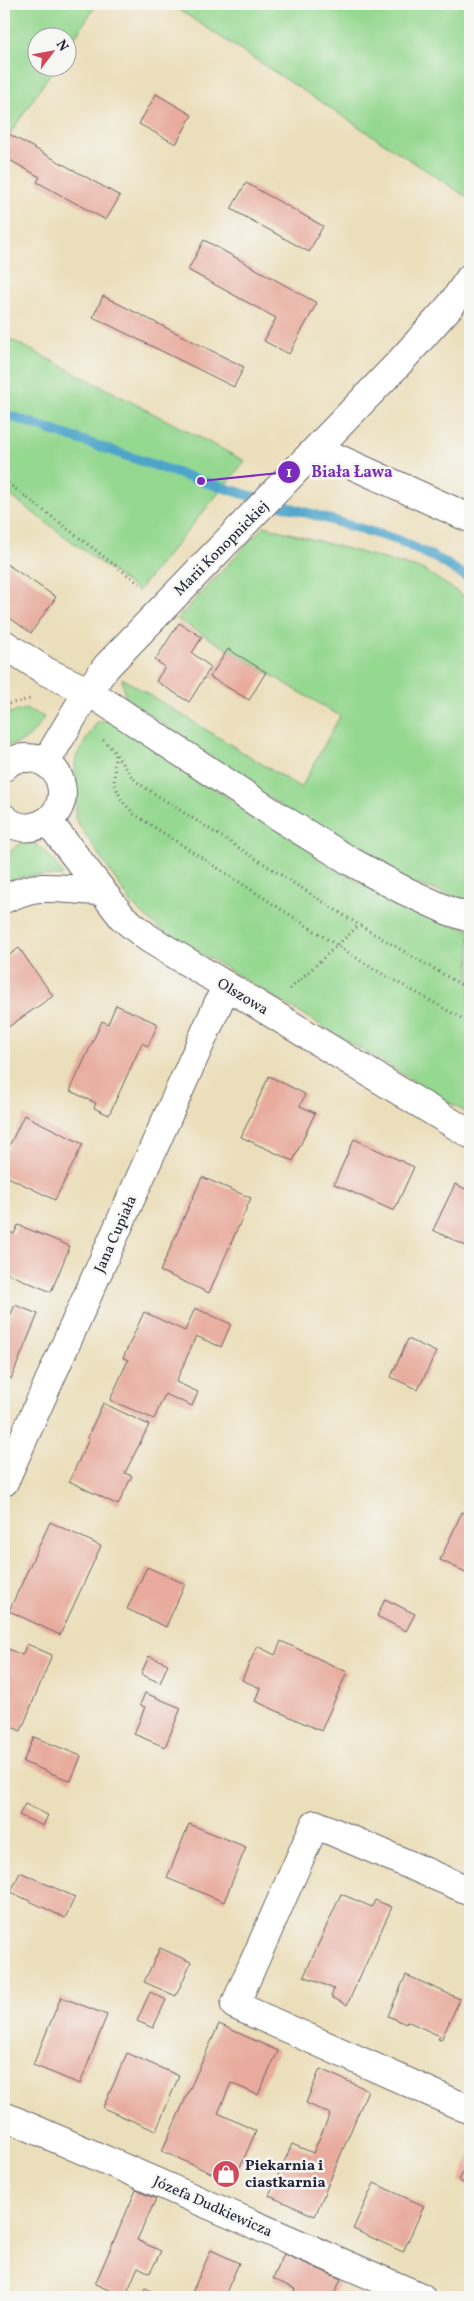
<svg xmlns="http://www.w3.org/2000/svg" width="474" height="2301" viewBox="0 0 474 2301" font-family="Vollkorn,serif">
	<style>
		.green { fill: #95d890; stroke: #5c7d66 }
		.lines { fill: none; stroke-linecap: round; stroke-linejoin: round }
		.stream { stroke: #4da4ca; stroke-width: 10 }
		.building { fill: #e8ab9d }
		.minor-casing { stroke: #686467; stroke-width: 30 }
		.path { stroke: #686467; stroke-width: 3; stroke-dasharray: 1 4; stroke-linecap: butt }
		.minor { stroke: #fff; stroke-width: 28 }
		.labels { text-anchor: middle; stroke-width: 5; stroke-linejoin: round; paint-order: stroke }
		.street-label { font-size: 15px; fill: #22223b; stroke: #f6f6f2 }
		.poi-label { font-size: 15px; font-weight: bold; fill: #22223b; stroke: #f6f6f2; text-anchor: start }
		.leader { fill: none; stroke: #7b2cbf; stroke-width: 2 }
		.callout-dot { fill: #7b2cbf; stroke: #f6f6f2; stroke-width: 2 }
		.mark-label { font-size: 15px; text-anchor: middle; font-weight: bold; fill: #fff }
		.callout-label { font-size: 16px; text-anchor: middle; font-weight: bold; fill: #7b2cbf; stroke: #f6f6f2; stroke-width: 5; stroke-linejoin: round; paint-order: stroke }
	</style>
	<rect width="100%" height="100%" fill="#f6f6f2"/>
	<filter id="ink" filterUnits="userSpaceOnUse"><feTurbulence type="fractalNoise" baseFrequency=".02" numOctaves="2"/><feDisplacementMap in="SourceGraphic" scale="10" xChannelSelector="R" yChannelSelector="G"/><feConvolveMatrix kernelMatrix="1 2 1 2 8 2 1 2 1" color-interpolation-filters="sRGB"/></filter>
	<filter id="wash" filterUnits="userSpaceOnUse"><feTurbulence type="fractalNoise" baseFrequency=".0096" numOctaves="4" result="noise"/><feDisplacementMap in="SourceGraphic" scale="20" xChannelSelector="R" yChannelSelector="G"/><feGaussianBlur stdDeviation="1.12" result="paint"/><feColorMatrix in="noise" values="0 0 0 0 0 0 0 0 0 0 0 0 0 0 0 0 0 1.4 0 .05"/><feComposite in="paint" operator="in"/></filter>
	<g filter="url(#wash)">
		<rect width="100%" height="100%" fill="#ebdeba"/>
		<path class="green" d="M4,4H97L68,47V38H38V68H54L4,143Z
			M170,4H470V199Z
			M4,336L245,461L138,591L4,491Z
			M264,526L424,570L470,600V901L413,883L340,847L125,697L122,678L301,788L340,716L177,619Z
			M27,709L44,717C33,734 26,745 4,745V714Z
			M112,719L185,770L366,886L443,922L470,930V1115L156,926L132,904L75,819L77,794L75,764L77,755L97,722Z
			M28,842C43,844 54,863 63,874L62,876C42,876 22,873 4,884C4,865 6,845 28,842Z"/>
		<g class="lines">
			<path class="stream" d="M4,414L201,481L398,540L440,560L470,579"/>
		</g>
		<g id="blocks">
			<path class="building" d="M156,94L192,115L176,144L139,124Z
				M9,134L120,196L106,220L37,182L40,177L4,157V143Z
				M246,183L323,226L309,252L231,209Z
				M204,240L317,303L289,354L264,341L276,318L188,270Z
				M103,296L244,367L234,387L93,317Z
				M5,563L56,597L31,633L4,614Z
				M179,623L202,637L192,653L211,667L189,702L156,681L165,667L155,660Z
				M228,649L266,672L249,700L210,677Z
				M19,948L53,996L4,1030V959Z
				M116,1005L158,1024L148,1046L142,1043L109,1115L94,1108L96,1103L70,1091L102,1021L108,1024Z
				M269,1076L305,1094L300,1106L315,1113L293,1161L241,1137Z
				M24,1115L83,1144L55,1200L4,1175V1157Z
				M354,1139L414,1167L394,1211L334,1184Z
				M202,1177L251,1198L209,1293L160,1271Z
				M455,1184L470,1191V1248L433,1230Z
				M18,1225L70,1246L51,1292L4,1272V1235L6,1230L14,1234Z
				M15,1305L38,1314L11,1379L4,1376V1322L7,1323Z
				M195,1308L231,1324L221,1347L196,1336L176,1382L198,1392L192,1406L165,1394L154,1419L110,1400L128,1360L123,1358L144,1312L185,1331Z
				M408,1339L436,1352L418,1390L391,1377Z
				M103,1403L149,1425L125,1473L132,1476L118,1505L69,1481L89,1439L87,1438Z
				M462,1512L470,1516V1574L440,1560Z
				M50,1522L101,1546L60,1635L9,1611Z
				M147,1567L185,1584L166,1627L127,1609Z
				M385,1599L415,1614L406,1631L377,1616Z
				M281,1641L347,1672L321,1731L255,1701L260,1688L242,1680L257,1646L275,1655Z
				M27,1644L52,1655L21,1731L4,1724V1647L22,1655Z
				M149,1656L168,1664L160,1683L141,1674Z
				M145,1693L181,1708L165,1747L134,1734L145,1707L140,1705Z
				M34,1737L81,1756L71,1781L23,1762Z
				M25,1804L48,1815L43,1826L19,1815Z
				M189,1824L246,1847L224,1902L167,1878Z
				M20,1872L75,1897L65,1918L11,1892Z
				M341,1894L372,1907L375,1900L392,1907L347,2005L331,1997L334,1989L304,1976Z
				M160,1948L191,1962L176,1996L144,1982Z
				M406,1975L460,1999L441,2040L438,2039L440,2036L407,2021L406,2024L388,2016Z
				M150,1992L166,2000L153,2028L137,2021Z
				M61,1997L107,2015L80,2084L33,2065Z
				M219,2024L278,2051L258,2095L231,2083L218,2113L256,2131L233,2183L162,2151Z
				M127,2053L179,2076L156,2131L103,2108Z
				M320,2069L368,2090L315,2216L269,2196L292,2144L313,2153L330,2114L306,2103Z
				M470,2156V2186L459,2181Z
				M374,2183L424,2206L403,2252L353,2229Z
				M136,2190L156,2199L137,2240L161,2251L150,2273L138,2267L125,2297L95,2284Z
				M211,2250L239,2263L224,2297H190Z
				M284,2254L341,2279L333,2297H292L295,2289L273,2279Z
				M145,2288L166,2297H141Z"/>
		</g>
	</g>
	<g filter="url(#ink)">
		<use href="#blocks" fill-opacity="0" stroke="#686467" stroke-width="1"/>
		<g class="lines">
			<g class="minor-casing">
				<path id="minor" d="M317,449L467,517
					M4,644L47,672L88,691L271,812L350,861L401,889L449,911L470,918
					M46,762L88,691L107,666L399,363L451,305L470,278
					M4,767C9,761 17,758 24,758C70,756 76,819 32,827C22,829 11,825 4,818
					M48,821L123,918L148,938L470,1134
					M4,899C16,894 28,888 41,888C61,887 80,891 100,891
					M4,1482L226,986
					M470,1891L315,1824L235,2005L470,2110
					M4,2116L421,2297"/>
			</g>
			<path class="path" d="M4,480L142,586
				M4,705L30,699
				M103,740C119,753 124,773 141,785L359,925L470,990
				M115,755L114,783L122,801L134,814L372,968L470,1023
				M290,989L359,925"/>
			<use href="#minor" class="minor"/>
		</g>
	</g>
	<defs>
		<g id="shop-disc" transform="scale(1.4375)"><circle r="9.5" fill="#d1495b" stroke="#f6f6f2"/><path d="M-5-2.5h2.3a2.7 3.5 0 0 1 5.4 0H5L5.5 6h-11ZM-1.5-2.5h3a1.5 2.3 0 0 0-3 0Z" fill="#fff"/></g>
	</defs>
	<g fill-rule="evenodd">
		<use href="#shop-disc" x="226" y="2174"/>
	</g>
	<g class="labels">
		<g class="street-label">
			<text transform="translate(221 548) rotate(-45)" y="5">Marii Konopnickiej</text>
			<text transform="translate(243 996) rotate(31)" y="5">Olszowa</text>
			<text transform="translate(115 1234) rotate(-66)" y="5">Jana Cupiała</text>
			<text transform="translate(213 2206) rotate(24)" y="5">Józefa Dudkiewicza</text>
		</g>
		<g class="poi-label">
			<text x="245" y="2170">Piekarnia i<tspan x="245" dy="17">ciastkarnia</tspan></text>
		</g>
	</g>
	<path class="leader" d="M201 481L289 472"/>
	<g class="callout-dot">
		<circle cx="201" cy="481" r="5"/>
		<circle cx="289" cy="472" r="12"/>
	</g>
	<g class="mark-label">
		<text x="289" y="477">1</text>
	</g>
	<g class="callout-label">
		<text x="352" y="477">Biała Ława</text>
	</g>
	<rect width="474" height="2301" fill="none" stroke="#f6f6f2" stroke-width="20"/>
	<g transform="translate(52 52) rotate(58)"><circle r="24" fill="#f6f6f2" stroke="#a1a1a9"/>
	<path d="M0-4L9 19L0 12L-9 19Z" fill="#d1495b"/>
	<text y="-8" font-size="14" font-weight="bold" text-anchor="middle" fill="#22223b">N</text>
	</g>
</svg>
